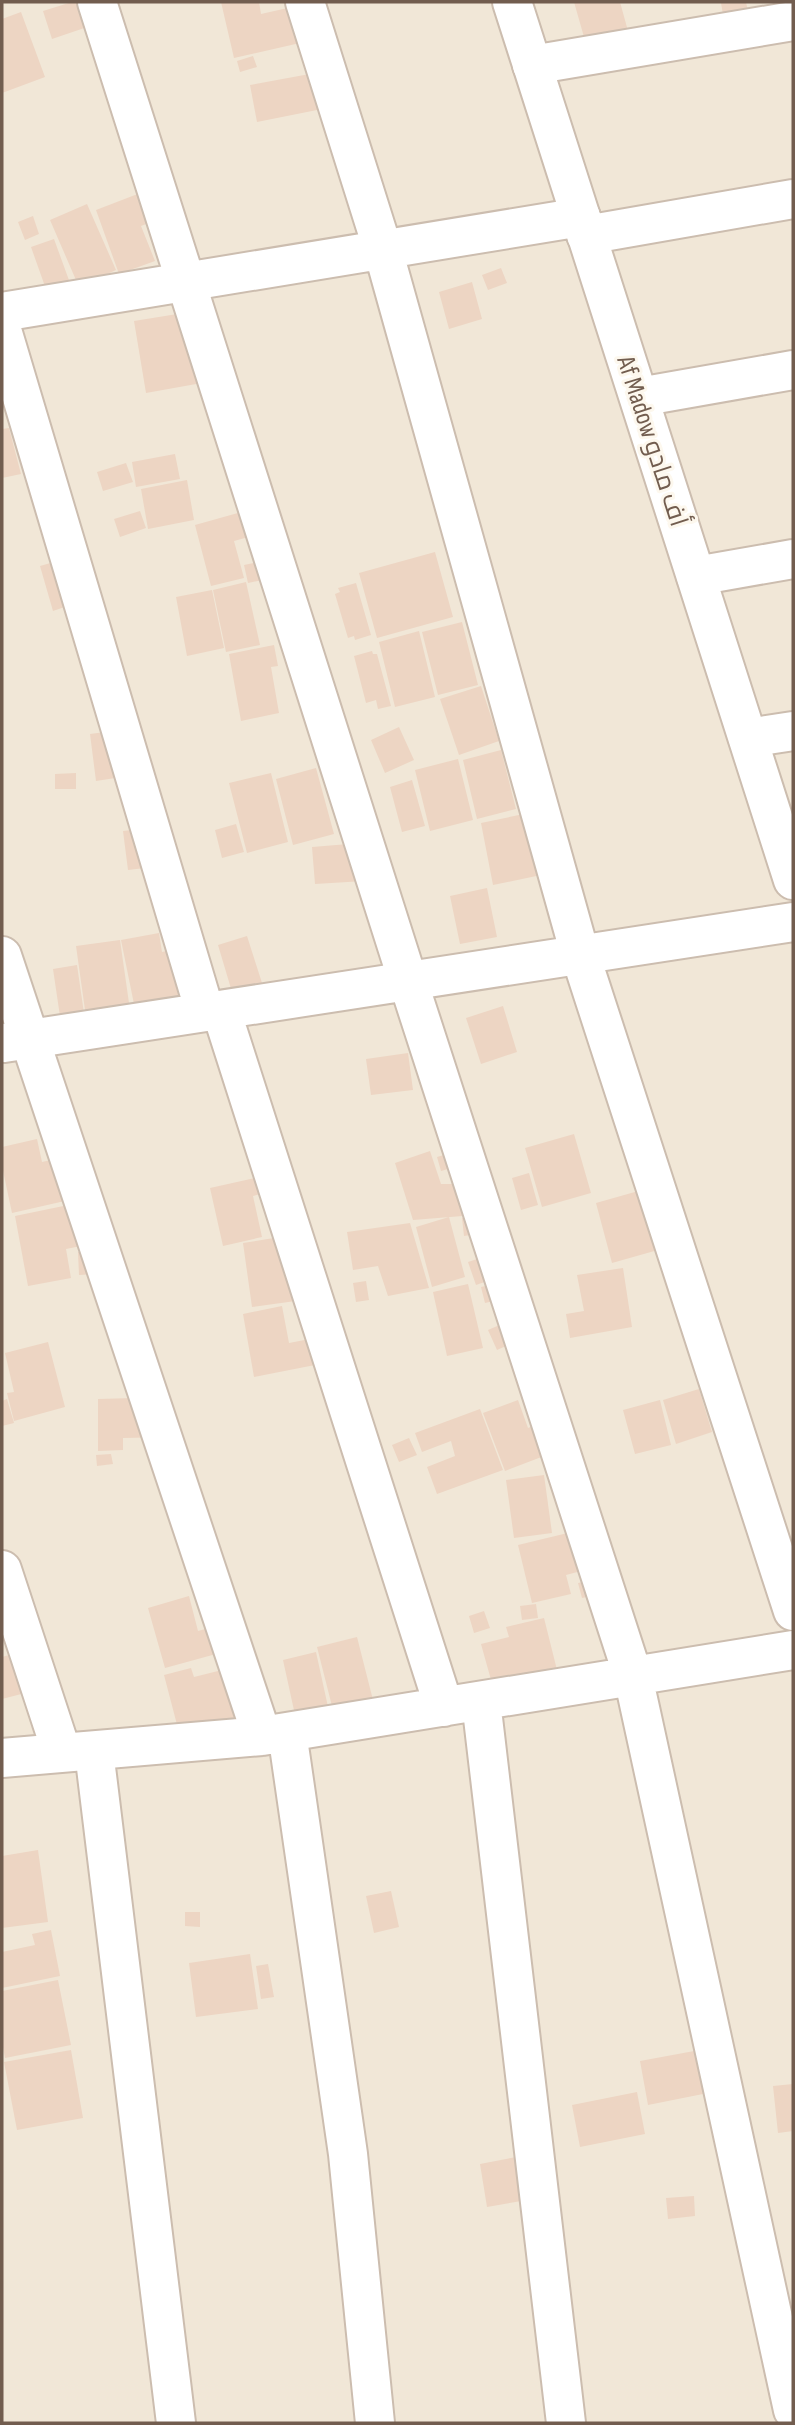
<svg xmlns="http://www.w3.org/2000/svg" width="795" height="2425" viewBox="0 0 795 2425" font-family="'Sofia Sans Condensed',Cairo,sans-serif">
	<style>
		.residential { fill: #f1e7d7 }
		.building { fill: #edd5c3 }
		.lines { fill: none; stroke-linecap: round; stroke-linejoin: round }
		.minor-casing { stroke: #ccbdaf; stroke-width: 42 }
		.tertiary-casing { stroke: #ccbdaf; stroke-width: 42 }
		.minor { stroke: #fff; stroke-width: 38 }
		.tertiary { stroke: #fff; stroke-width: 38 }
		.labels { text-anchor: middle; stroke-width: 6; stroke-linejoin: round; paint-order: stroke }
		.street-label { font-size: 26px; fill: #725d4f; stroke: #fdf8ee }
	</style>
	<rect width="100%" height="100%" fill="#faf4e8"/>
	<path class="residential" d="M2,2H793V2423H2Z"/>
	<path class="building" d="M72,2H93L99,23L52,39L43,11Z
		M221,2H259L261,14L292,7L300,43L234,58Z
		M574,2H620L628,31L586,44Z
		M729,2H746L749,16L724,20L721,3Z
		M21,12L45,77L2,93V19Z
		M253,56L257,67L240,72L237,61Z
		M315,73L322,109L257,122L250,85Z
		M148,190L159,219L141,226L155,261L119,274L96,210Z
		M87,204L116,270L79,287L50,220Z
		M33,216L39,234L25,240L18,222Z
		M54,239L70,283L47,292L31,247Z
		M501,268L507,283L488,290L482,275Z
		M472,282L482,319L449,329L439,292Z
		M202,310L213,381L146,393L134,321Z
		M9,428L21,474L2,478V429Z
		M175,454L180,479L136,487L132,462Z
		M126,463L133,482L103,491L97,472Z
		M187,480L194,520L148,529L141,489Z
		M140,511L146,528L120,537L114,519Z
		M245,511L252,536L234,541L244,578L211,586L195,525Z
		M435,552L453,617L377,638L359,573Z
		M75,556L88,599L53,611L40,566Z
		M268,560L272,578L248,583L244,565Z
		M246,582L260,645L226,652L213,590Z
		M356,583L371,635L355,640L354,636L348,638L335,594L340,592L338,588Z
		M212,590L224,648L187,656L176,597Z
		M462,622L478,685L438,695L422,632Z
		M419,631L435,697L395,707L379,642Z
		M274,645L278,666L271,667L279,713L241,721L229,654Z
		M372,651L373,654H377L391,706L378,709L376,700L366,703L354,656Z
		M481,686L499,741L459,755L440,699Z
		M399,727L414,760L385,773L371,740Z
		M135,728L141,774L96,781L90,734Z
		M501,750L516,809L477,819L463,760Z
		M458,759L473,820L430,831L415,770Z
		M316,768L334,834L293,845L276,779Z
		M76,773V789H55V774Z
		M271,773L288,842L247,853L229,783Z
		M412,780L425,826L402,832L390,787Z
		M543,810L541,875L493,885L481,823Z
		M236,824L244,852L222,858L215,830Z
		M166,826L170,865L128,870L123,831Z
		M361,843L364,881L315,884L312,847Z
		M487,888L497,937L460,944L450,896Z
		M159,933L162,952L180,948L189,999L135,1009L121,940Z
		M247,936L262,983L232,992L218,945Z
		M120,940L130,1010L86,1017L76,946Z
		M77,965L85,1020L61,1023L53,969Z
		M503,1006L517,1052L481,1064L466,1018Z
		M408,1053L413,1090L371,1095L366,1059Z
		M574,1134L591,1193L542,1207L525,1148Z
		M37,1139L42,1162L69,1156L78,1198L12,1213L2,1166V1147Z
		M430,1151L441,1184H455L475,1215L413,1220L395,1163Z
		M454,1152L458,1166L441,1171L437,1157Z
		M529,1173L538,1205L521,1210L512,1178Z
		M264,1176L268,1192L253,1196L262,1237L223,1246L210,1188Z
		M656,1186L672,1246L612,1263L596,1203Z
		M78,1203L86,1245L66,1249L71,1278L28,1286L15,1216Z
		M449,1217L465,1277L432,1287L416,1227Z
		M475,1217L477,1234L464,1236L462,1218Z
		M410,1223L429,1288L388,1296L378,1266L353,1270L347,1232Z
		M280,1237L285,1278L313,1274L317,1298L252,1307L243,1243Z
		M95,1251L96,1274L79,1275L78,1252Z
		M486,1256L493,1279L476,1285L468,1262Z
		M623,1268L632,1327L570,1338L566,1314L584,1311L577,1275Z
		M366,1281L369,1300L356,1302L353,1283Z
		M468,1284L483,1348L447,1356L433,1292Z
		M494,1284L498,1300L485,1303L481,1287Z
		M282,1306L289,1343L315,1338L320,1364L254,1377L243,1314Z
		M511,1320L520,1340L497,1350L488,1330Z
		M48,1342L65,1407L14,1421L7,1393L14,1392L5,1353Z
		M699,1389L712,1432L676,1444L663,1400Z
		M169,1397L170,1437L123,1438V1450L98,1451V1399Z
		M7,1399L14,1423L2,1426V1401Z
		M518,1400L528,1428L533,1426L544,1456L505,1471L483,1413Z
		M660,1400L671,1445L635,1454L623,1410Z
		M480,1409L503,1470L437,1494L427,1467L455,1456L451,1441L422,1452L415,1433Z
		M409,1438L417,1455L399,1462L392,1445Z
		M111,1454L113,1464L97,1466L96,1455Z
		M544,1475L552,1533L514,1538L506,1480Z
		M576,1531L585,1570L566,1575L571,1594L532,1603L518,1545Z
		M592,1580L596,1595L582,1598L578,1583Z
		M189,1596L198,1631L220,1625L227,1651L165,1668L148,1608Z
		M536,1604L538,1618L522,1620L520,1606Z
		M484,1611L490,1628L474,1633L469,1616Z
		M544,1618L557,1670L493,1687L481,1644L509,1637L506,1627Z
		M357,1637L374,1704L334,1714L317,1647Z
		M23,1651L33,1691L2,1699V1657Z
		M316,1652L330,1716L297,1724L283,1660Z
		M191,1668L194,1677L222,1670L229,1699L243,1696L249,1721L181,1740L164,1675Z
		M38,1850L48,1922L2,1928V1856Z
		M391,1891L399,1927L374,1933L366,1896Z
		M185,1912H200V1927L185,1926Z
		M51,1930L60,1976L2,1988V1952L35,1945L32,1934Z
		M250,1954L258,2009L196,2017L189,1963Z
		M268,1964L274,1997L261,1999L256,1966Z
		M58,1980L71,2045L5,2058L2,2042V1991Z
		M705,2049L713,2092L648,2105L640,2061Z
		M71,2050L83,2118L17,2130L4,2062Z
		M793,2084V2131L778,2133L773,2086Z
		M637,2092L645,2134L580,2147L572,2105Z
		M532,2154L539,2198L487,2207L480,2164Z
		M694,2196L695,2216L668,2219L666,2198Z"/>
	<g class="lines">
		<g class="minor-casing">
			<path id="minor" d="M97,2L408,981L633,1676L793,2410
				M305,2L383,250L580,954L793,1611
				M532,65L793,21
				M586,235L793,199
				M2,312L581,217
				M2,330L205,1012
				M639,397L793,370
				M696,576L793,559
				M748,738L793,731
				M2,956L262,1736
				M221,1010L444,1707
				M4,1043L793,922
				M2,1570L62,1753
				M481,1701L566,2423
				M287,1732L348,2154L375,2423
				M94,1751L176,2423
				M2,1758L262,1736L793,1650"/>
		</g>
		<g class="tertiary-casing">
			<path id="tertiary" d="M512,2L793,880"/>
		</g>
		<use href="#minor" class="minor"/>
		<use href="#tertiary" class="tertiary"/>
	</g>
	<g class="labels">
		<g class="street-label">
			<text transform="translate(653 441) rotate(72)" y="9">Af Madow أف مادو</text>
		</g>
	</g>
	<rect width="795" height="2425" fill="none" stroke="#725d4f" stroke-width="7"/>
</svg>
